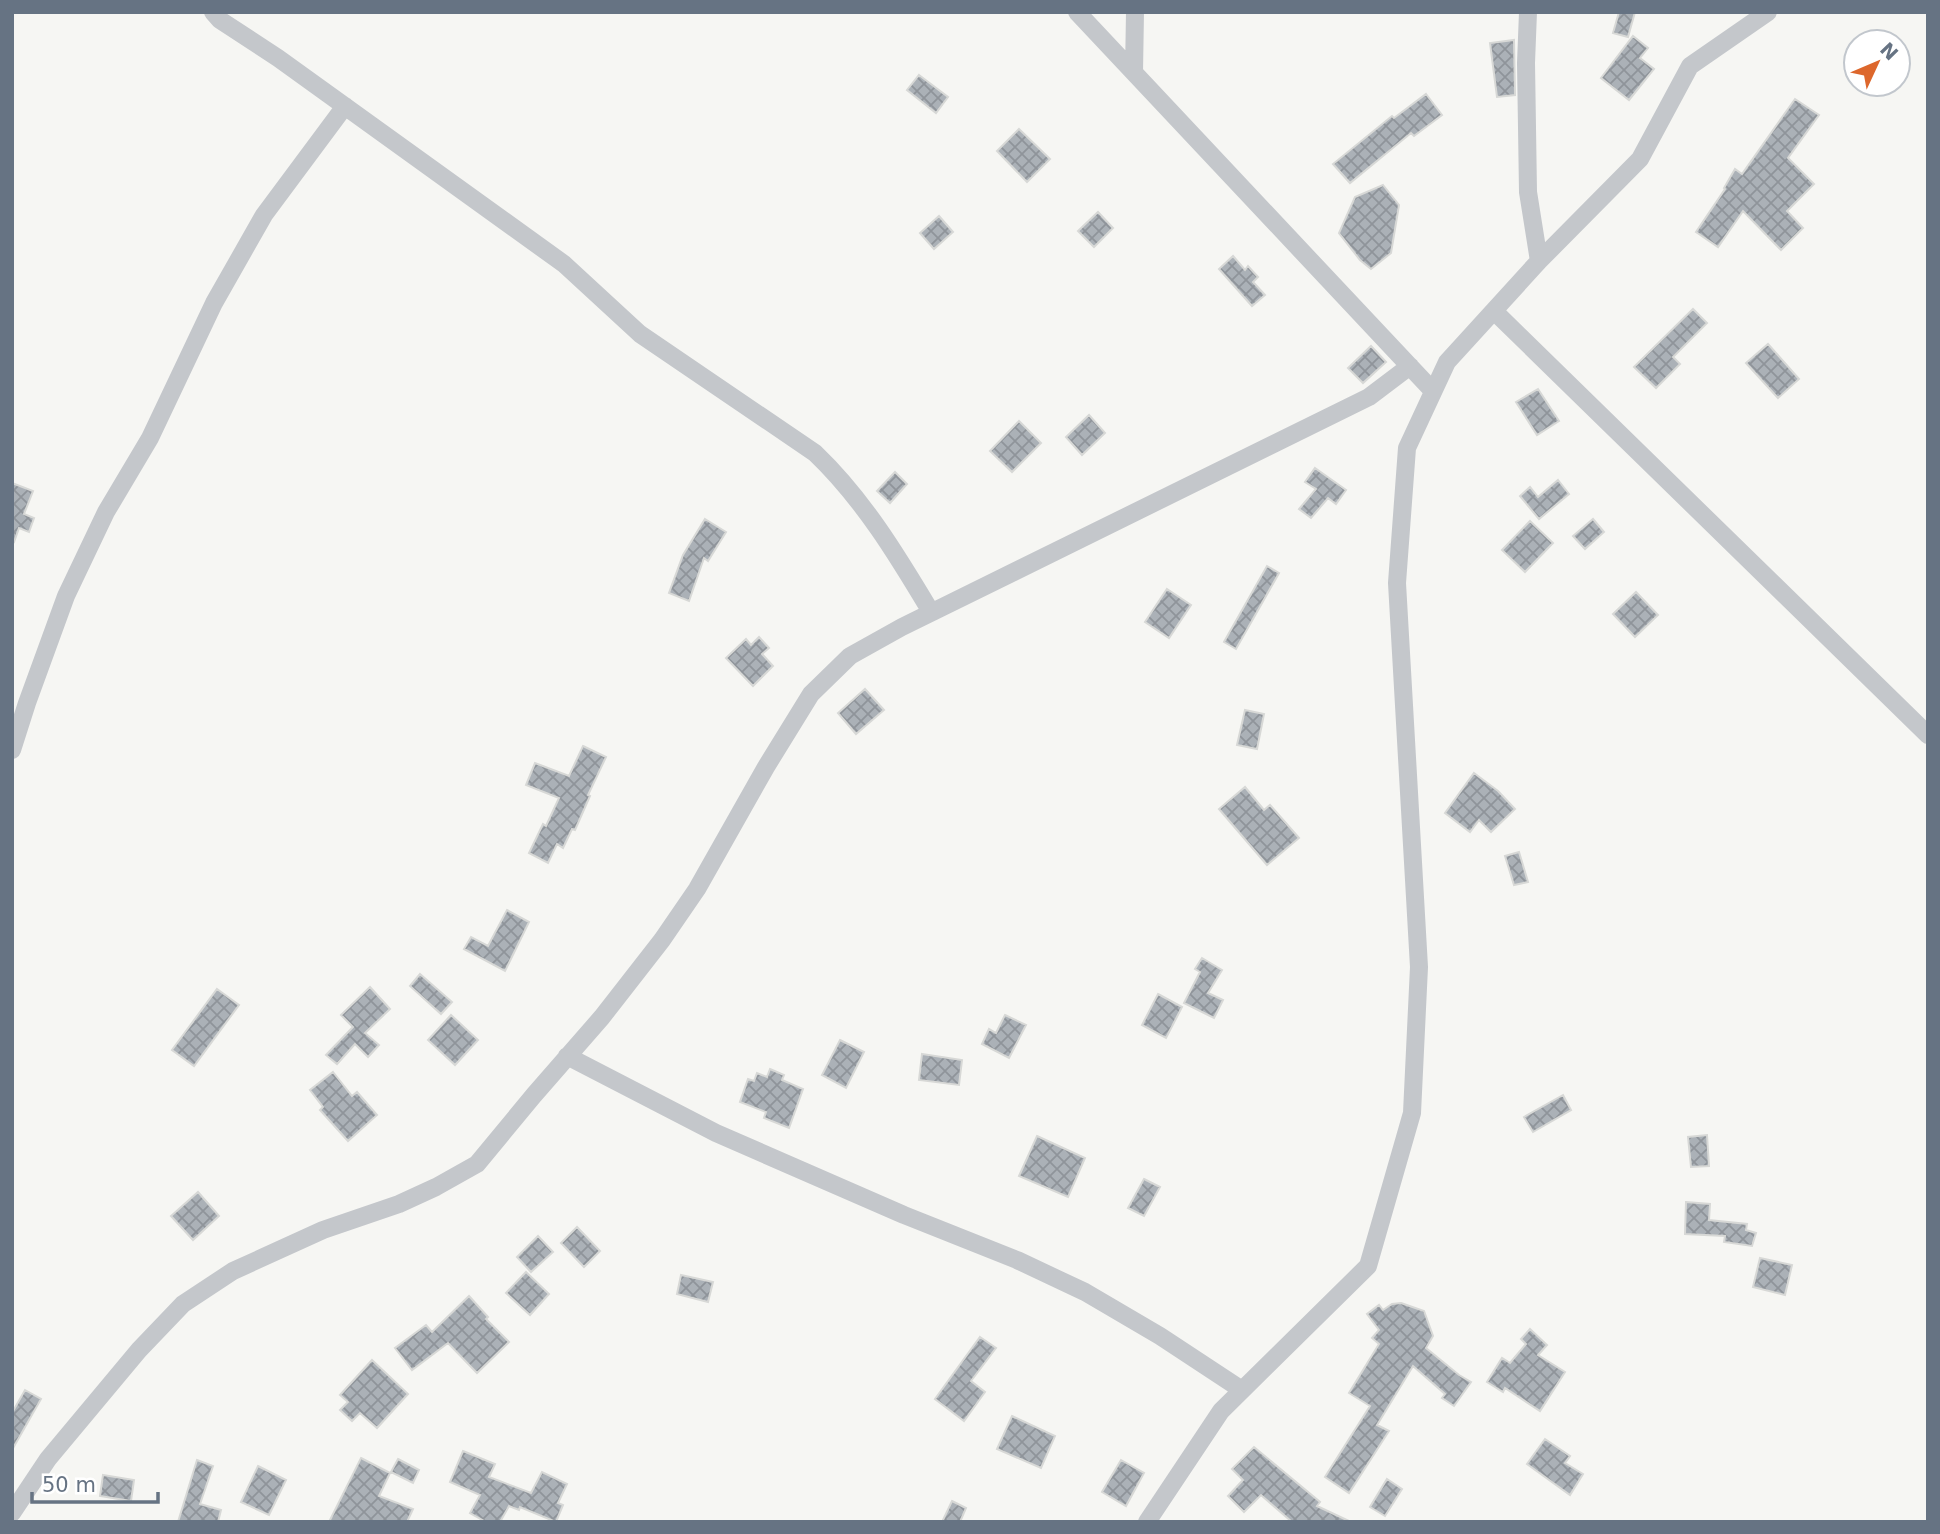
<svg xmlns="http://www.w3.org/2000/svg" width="1940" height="1534" viewBox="0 0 1940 1534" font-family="'DejaVu Sans',sans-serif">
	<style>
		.building { fill: url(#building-cross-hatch); stroke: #d7d8d6; stroke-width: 2 }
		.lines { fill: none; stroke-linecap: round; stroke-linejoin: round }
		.minor { stroke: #c4c7cb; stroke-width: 18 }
	</style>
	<defs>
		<pattern id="building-cross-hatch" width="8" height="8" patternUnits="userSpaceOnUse" patternTransform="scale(1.75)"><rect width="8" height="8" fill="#abb1b7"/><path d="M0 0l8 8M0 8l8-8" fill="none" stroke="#8f949a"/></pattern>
	</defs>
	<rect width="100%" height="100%" fill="#f6f6f3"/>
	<path class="building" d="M1619,12H1635L1628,37L1613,33Z
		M1633,36L1648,48L1640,58L1654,69L1629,100L1601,78Z
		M1514,40L1515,95L1497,97L1490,43Z
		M919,75L948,97L936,113L907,90Z
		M1426,94L1442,115L1414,136L1411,133L1350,183L1333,164L1392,116L1394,118Z
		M1795,99L1819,115L1788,158L1814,184L1787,211L1803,228L1781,250L1743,211L1718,247L1696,232L1725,189L1724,188L1735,169L1742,174Z
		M1019,129L1050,159L1027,182L997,151Z
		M1383,185L1399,205L1391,253L1371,269L1360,260L1339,233L1355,197Z
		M1098,212L1113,228L1094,247L1078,231Z
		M939,216L953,232L934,249L920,233Z
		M1233,256L1245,270L1248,266L1258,277L1253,282L1265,295L1252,306L1219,269Z
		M1693,309L1707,323L1673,357L1680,364L1656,388L1634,367Z
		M1768,344L1799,379L1778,398L1746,363Z
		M1371,346L1386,362L1363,383L1348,368Z
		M1538,389L1559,421L1537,435L1516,402Z
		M1089,415L1105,433L1082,455L1066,437Z
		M1019,421L1041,443L1012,472L990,451Z
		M1315,468L1346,490L1336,504L1328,498L1311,518L1299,509L1316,489L1305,482Z
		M895,472L907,484L890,503L877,491Z
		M1558,480L1569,494L1539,519L1520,496L1530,487L1538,497Z
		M12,483L33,491L24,514L34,518L29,532L19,528L14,542L12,541Z
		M705,519L726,532L708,561L704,558L689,601L669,593L683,555Z
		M1593,519L1604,532L1585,549L1573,536Z
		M1530,521L1553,543L1525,572L1502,550Z
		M1267,566L1279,573L1236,649L1224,642Z
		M1167,589L1191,605L1169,638L1145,622Z
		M1636,592L1658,615L1635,637L1613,614Z
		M759,637L769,648L762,654L773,666L753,686L726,658L746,639L751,645Z
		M865,689L884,710L856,734L838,713Z
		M1245,710L1264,714L1257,749L1237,745Z
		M583,746L606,757L588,795L590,796L575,830L572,829L563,848L557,844L548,863L529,853L543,824L546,826L559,798L526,785L535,763L569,776Z
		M1474,773L1498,791L1515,809L1491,832L1479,820L1470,832L1445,813Z
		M1245,787L1264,810L1270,805L1299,838L1267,865L1219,809Z
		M1519,852L1528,882L1514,885L1505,856Z
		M507,910L529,922L505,971L464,949L471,937L488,946Z
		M1202,958L1222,970L1208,993L1223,1000L1214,1018L1184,1003L1200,972L1195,969Z
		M420,974L452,1002L441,1014L410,986Z
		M370,987L390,1009L365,1033L379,1045L368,1057L355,1044L337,1064L326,1055L353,1027L341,1015Z
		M217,989L239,1005L194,1066L172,1050Z
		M1158,994L1182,1007L1166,1038L1142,1025Z
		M451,1015L478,1040L455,1065L428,1040Z
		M1005,1015L1026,1025L1009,1058L982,1044L989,1029L996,1033Z
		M840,1040L864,1052L846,1088L822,1075Z
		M922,1054L962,1060L959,1085L919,1080Z
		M770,1069L784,1075L782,1080L803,1089L789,1128L764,1118L766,1112L740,1102L748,1079L754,1081L757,1073L767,1077Z
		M333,1072L352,1096L357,1092L377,1115L348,1141L320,1110L323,1107L310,1090Z
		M1563,1095L1571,1110L1533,1132L1524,1117Z
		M1707,1135L1709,1166L1691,1167L1688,1137Z
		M1037,1136L1085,1158L1068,1197L1019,1176Z
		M1144,1179L1160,1187L1144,1216L1128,1208Z
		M198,1192L219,1216L193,1240L171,1216Z
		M1686,1202L1710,1204L1709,1220L1747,1224L1746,1230L1756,1233L1752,1246L1724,1242L1725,1236L1685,1234Z
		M577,1227L600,1251L584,1267L561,1243Z
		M538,1236L553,1252L531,1272L517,1257Z
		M1760,1258L1792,1265L1785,1295L1753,1287Z
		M526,1272L549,1294L530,1315L506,1293Z
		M681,1275L713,1282L708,1302L677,1294Z
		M469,1296L488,1317L486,1319L509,1342L477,1373L448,1343L412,1370L395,1348L426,1325L432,1332Z
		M1401,1303L1424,1311L1433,1336L1426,1348L1459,1375L1471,1382L1454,1406L1442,1398L1445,1394L1413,1366L1377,1425L1389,1431L1349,1493L1325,1477L1370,1406L1349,1393L1379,1344L1372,1338L1379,1330L1367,1314L1379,1305L1383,1310L1392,1304Z
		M1530,1329L1547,1345L1538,1355L1565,1372L1540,1411L1505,1388L1503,1392L1487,1382L1502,1358L1510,1363L1526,1344L1521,1339Z
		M980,1337L996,1348L971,1381L985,1392L964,1421L935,1399Z
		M372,1360L408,1394L377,1428L360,1413L352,1421L340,1410L348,1402L340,1395Z
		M25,1390L41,1399L12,1450V1413Z
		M1012,1416L1055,1436L1041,1468L997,1449Z
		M1545,1439L1570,1456L1565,1463L1583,1474L1570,1495L1527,1464Z
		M1254,1447L1320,1502L1317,1506L1351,1522H1292L1261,1495L1244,1512L1228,1496L1243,1480L1232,1469Z
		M463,1451L495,1464L489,1477L531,1493L542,1472L567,1484L558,1503L563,1505L556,1522L520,1507L519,1510L509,1506L500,1522H486L470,1513L480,1495L450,1482Z
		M361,1458L390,1473L379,1496L413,1509L407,1522H329Z
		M398,1459L419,1470L413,1483L391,1472Z
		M197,1460L213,1466L200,1504L221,1510L218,1522H178Z
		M1121,1460L1144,1473L1126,1506L1102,1492Z
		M258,1466L286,1480L269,1515L241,1502Z
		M103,1475L134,1480L131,1501L100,1496Z
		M1387,1479L1402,1489L1385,1516L1370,1507Z
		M952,1501L966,1508L960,1522H942Z"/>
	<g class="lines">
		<path class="minor" d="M213,12L220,20L278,58L564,264L640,334L815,453C863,499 897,555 931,612
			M1077,12L1433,391
			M1528,12L1526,63L1528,192L1539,261
			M1134,72L1135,12
			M1494,311L1928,735
			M12,750L27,703L66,596L106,512L150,438L214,303L264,215L345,106
			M567,1056L716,1133L904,1215L1017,1260L1085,1292L1160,1336L1242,1390
			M12,1513L48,1459L139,1350L183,1304L233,1271L323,1230L399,1204L436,1187L477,1164L534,1095L602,1017L662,940L697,889L766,767L811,694L850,656L902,627L1369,397L1410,366
			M1147,1522L1221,1411L1368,1266L1412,1113L1419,967L1397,583L1407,448L1447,362L1539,261L1640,159L1690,66L1768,12"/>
	</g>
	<rect width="1940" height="1534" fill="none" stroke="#667383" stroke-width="28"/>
	<g transform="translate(1877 63) rotate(46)"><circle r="33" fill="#ffffff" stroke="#c2c7cd" stroke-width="2"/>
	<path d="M0-5L12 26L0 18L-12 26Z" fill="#dd672c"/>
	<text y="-10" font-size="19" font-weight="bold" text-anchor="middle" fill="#667383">N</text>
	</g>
	<path d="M32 1492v10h126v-10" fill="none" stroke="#667383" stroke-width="3.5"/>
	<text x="42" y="1492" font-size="21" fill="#667383" stroke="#ffffff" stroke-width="5" paint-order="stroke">50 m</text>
</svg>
